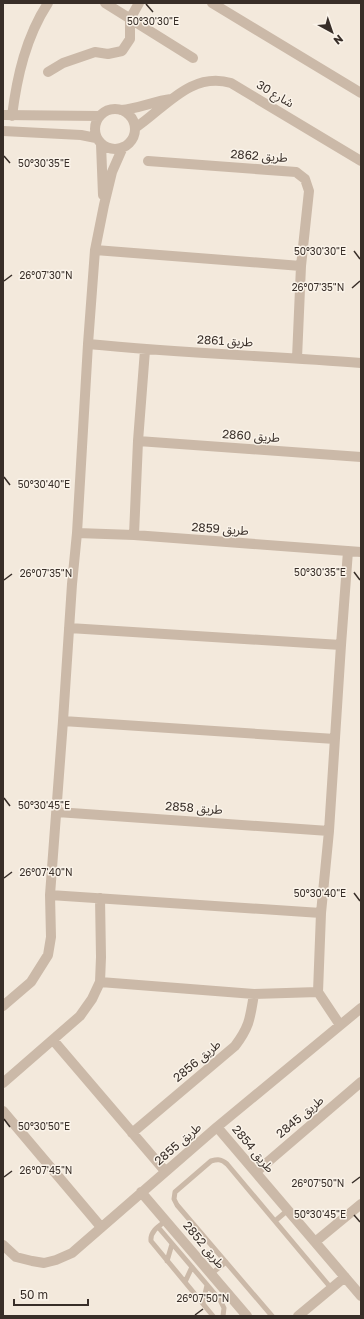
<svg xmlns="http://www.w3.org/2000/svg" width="364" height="1319" viewBox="0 0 364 1319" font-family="'Golos Text','Noto Sans Arabic',sans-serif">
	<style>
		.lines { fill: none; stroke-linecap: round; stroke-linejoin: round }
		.service { stroke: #cbb9a8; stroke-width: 5 }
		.minor { stroke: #cbb9a8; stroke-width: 10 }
		.ticks { fill: none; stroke: #382e28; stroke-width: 1.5 }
		.labels { text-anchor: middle; stroke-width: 3; stroke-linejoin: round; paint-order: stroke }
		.street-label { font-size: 12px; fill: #382e28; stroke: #faf3e9 }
		.ticks-label { font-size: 10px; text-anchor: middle; fill: #382e28; stroke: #faf3e9; stroke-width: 3; stroke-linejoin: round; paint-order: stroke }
	</style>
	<rect width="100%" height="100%" fill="#f3e9dc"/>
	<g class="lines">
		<path class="service" d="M166,1221C159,1226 150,1231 151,1241L213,1316
			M275,1221L288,1210
			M158,1227L220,1300L224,1308L223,1316
			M167,1261L172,1244
			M211,1274L226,1262
			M185,1282L192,1267
			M203,1303L207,1285
			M272,1316L177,1205L174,1199L175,1192L211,1161C218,1159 221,1159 227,1164L331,1288"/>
		<path class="minor" d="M105,3L193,58
			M212,3L361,93
			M48,72L63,63L95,52L108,54L122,51L130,39V19L139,3
			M95 129a20 20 0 1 1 40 0a20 20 0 1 1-40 0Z
			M121,110C138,109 154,101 171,99
			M3,115L100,116
			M12,116C17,76 26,37 48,3
			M135,128C165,108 191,71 231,83L361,161
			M3,131L81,135L96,138
			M101,144L103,195
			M148,161L296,172L305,179L309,191L301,266L297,358
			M95,250L301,266
			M88,344C179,353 270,356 361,363
			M138,441L361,457
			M77,533L134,535L361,552
			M134,535L138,441L145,350
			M69,628L341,645
			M63,721L335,739
			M57,812L329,831
			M50,895L321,913
			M100,982L254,994L318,992
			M3,1006L31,982L48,955L51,937L50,895L63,721L72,584L77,533L88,344L95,250L104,205L112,172L123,147
			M340,1025L318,992L321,913L329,831L341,645L348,551
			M53,1040L165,1171
			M3,1083L80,1016L92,999L100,982L101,957L100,898
			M3,1111L101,1227
			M217,1127L361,1296
			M132,1133L235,1046C250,1026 250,1018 254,994
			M256,1172L361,1082
			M141,1192L247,1316
			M315,1242L361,1204
			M3,1245L16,1257L32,1261L44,1263L56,1260L72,1253L217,1127L361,1008
			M298,1316L345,1277"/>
	</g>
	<path class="ticks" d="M146,4L153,12M4,156L10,163M354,251L360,259M4,281L12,275M352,288L360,281M4,477L10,485M354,572L360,580M4,580L12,574M4,798L10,806M4,878L12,872M354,893L360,901M4,1119L10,1127M4,1177L12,1171M352,1183L360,1177M354,1215L360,1222M195,1315L203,1309"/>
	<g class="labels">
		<g class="street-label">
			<text transform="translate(275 94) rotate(31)" y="4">شارع 30</text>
			<text transform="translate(259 156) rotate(4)" y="4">طريق 2862</text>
			<text transform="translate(225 341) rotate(3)" y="4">طريق 2861</text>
			<text transform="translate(251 436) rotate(4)" y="4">طريق 2860</text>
			<text transform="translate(220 529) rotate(4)" y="4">طريق 2859</text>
			<text transform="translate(194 808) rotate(4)" y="4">طريق 2858</text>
			<text transform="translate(197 1061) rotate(-40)" y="4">طريق 2856</text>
			<text transform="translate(300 1117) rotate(-40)" y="4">طريق 2845</text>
			<text transform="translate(178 1144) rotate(-41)" y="4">طريق 2855</text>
			<text transform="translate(253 1149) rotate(50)" y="4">طريق 2854</text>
			<text transform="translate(204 1245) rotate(50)" y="4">طريق 2852</text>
		</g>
	</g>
	<g class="ticks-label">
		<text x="153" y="25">50°30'30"E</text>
		<text x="44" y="167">50°30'35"E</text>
		<text x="320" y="255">50°30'30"E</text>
		<text x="46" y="279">26°07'30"N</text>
		<text x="318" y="291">26°07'35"N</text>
		<text x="44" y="488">50°30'40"E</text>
		<text x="320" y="576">50°30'35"E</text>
		<text x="46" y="577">26°07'35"N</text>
		<text x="44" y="809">50°30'45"E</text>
		<text x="46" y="876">26°07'40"N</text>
		<text x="320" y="897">50°30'40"E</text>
		<text x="44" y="1130">50°30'50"E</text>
		<text x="46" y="1174">26°07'45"N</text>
		<text x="318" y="1187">26°07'50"N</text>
		<text x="320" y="1218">50°30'45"E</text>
		<text x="203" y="1302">26°07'50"N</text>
	</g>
	<rect width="364" height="1319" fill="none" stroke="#382e28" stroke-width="8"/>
	<g transform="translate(332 32) rotate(140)" stroke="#faf3e9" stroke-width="3" paint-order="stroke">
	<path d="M0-3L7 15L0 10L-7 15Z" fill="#382e28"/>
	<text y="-6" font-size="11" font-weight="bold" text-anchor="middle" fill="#382e28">N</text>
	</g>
	<path d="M14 1299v6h74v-6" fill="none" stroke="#382e28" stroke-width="2"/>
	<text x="20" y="1299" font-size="12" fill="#382e28" stroke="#faf3e9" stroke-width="3" paint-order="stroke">50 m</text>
</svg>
